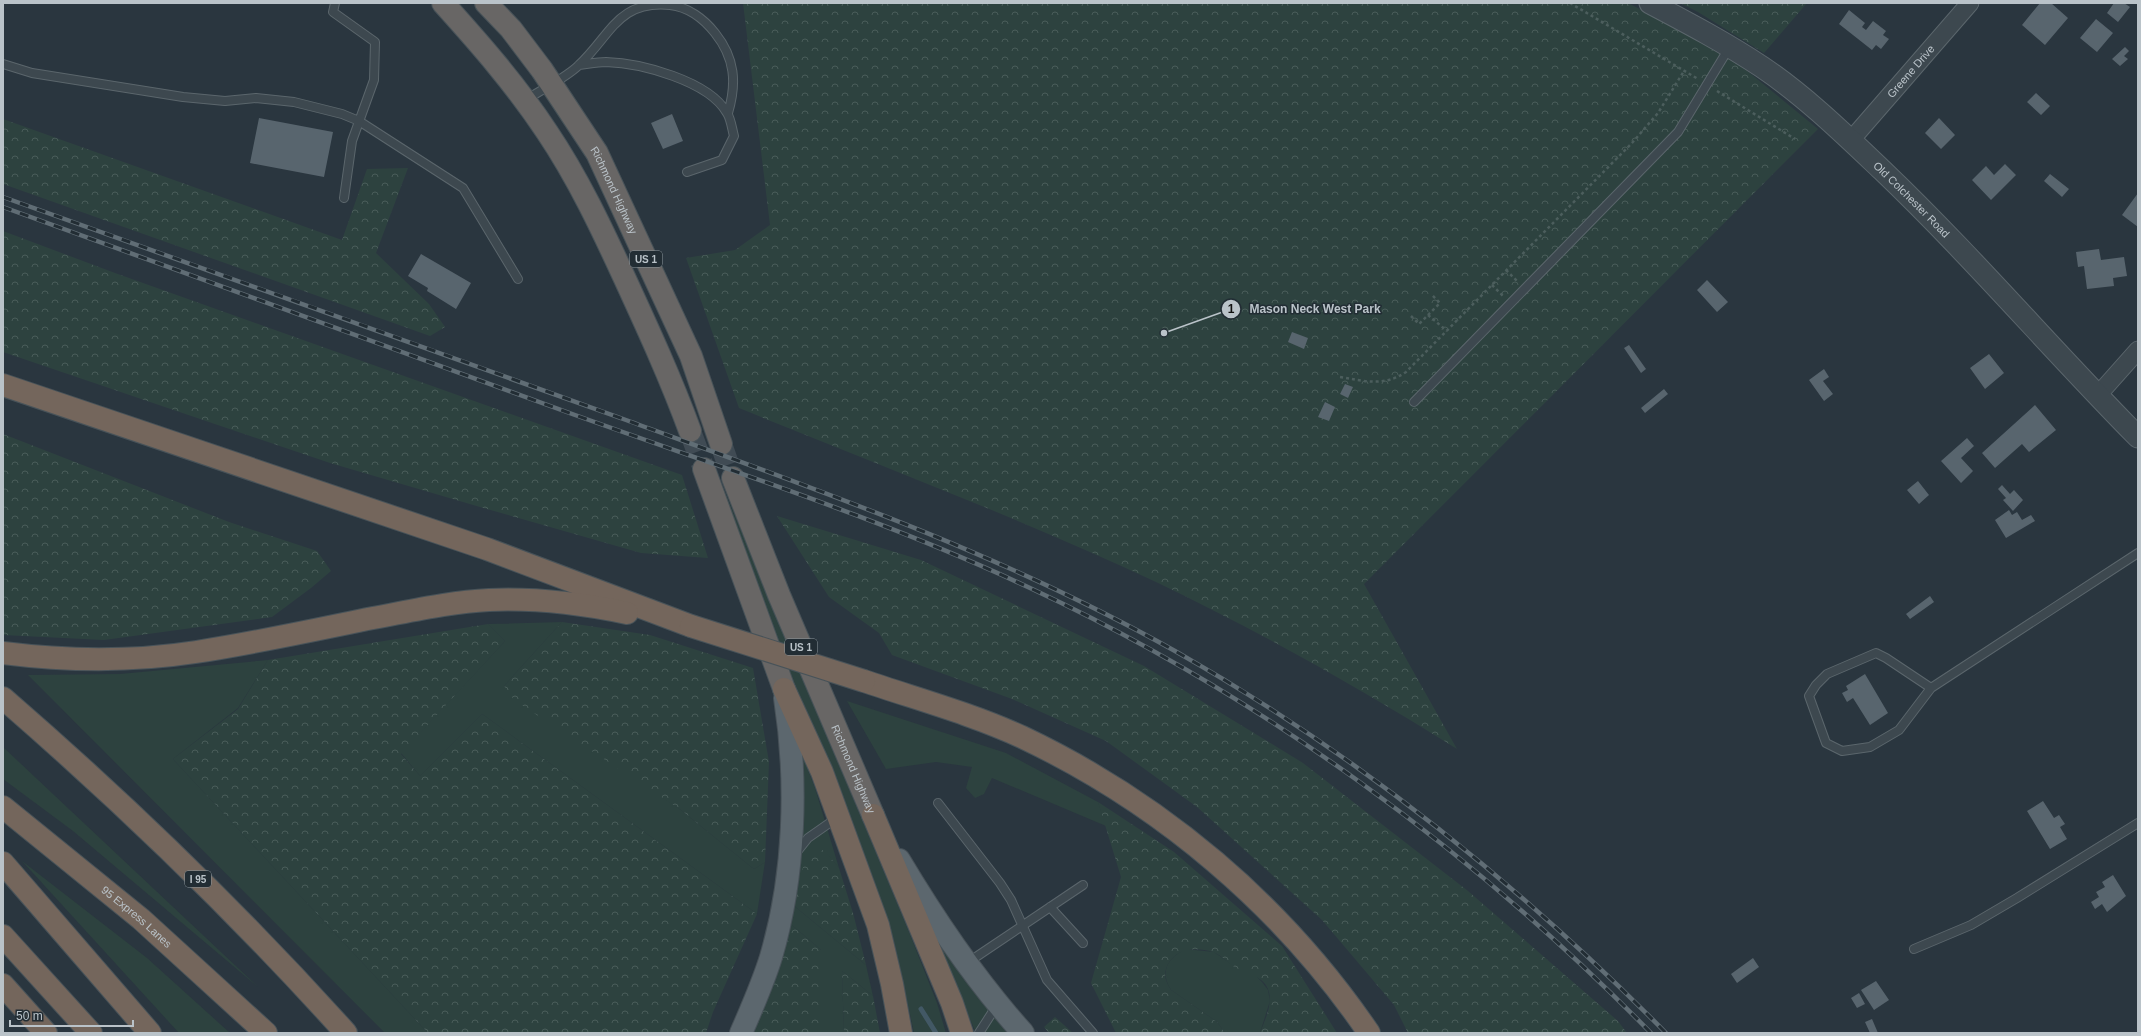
<svg xmlns="http://www.w3.org/2000/svg" width="2141" height="1036" viewBox="0 0 2141 1036" font-family="Arial,sans-serif">
	<style>
		.green { fill: #2d423f }
		.forest { fill: url(#forest-crowns) }
		.lines { fill: none; stroke-linecap: round; stroke-linejoin: round }
		.stream { stroke: #425865; stroke-width: 5 }
		.building { fill: #58656e }
		.trunk-tunnel { stroke: #404b54; stroke-width: 22; stroke-dasharray: 22 11; stroke-linecap: butt }
		.service-casing { stroke: #5b666c; stroke-width: 10 }
		.minor-casing { stroke: #5b666c; stroke-width: 19 }
		.tertiary-casing { stroke: #5b666c; stroke-width: 23 }
		.primary-casing { stroke: #475158; stroke-width: 24 }
		.trunk-casing { stroke: #485359; stroke-width: 24 }
		.motorway-casing { stroke: #485359; stroke-width: 24 }
		.path { stroke: #4c5e5d; stroke-width: 2.5; stroke-dasharray: 3 3; stroke-linecap: butt }
		.service { stroke: #3d484f; stroke-width: 8 }
		.minor { stroke: #3d484f; stroke-width: 17 }
		.tertiary { stroke: #3d484f; stroke-width: 21 }
		.primary { stroke: #5c676e; stroke-width: 22 }
		.trunk { stroke: #686665; stroke-width: 22 }
		.motorway { stroke: #74665c; stroke-width: 22 }
		.rail-casing { stroke: #606d75; stroke-width: 4.5 }
		.rail { stroke: #222d34; stroke-width: 3; stroke-dasharray: 9; stroke-linecap: butt }
		.motorway-bridge-casing { stroke: #485359; stroke-width: 24; stroke-linecap: butt }
		.motorway-bridge { stroke: #74665c; stroke-width: 22 }
		.labels { text-anchor: middle; stroke-width: 3; stroke-linejoin: round; paint-order: stroke }
		.shield { fill: #222d34; stroke: #8c969c; stroke-width: 1 }
		.shield-label { font-size: 10px; font-weight: bold; fill: #bac3c9 }
		.street-label { font-size: 11px; fill: #bac3c9; stroke: #222d34 }
		.leader { fill: none; stroke: #bac3c9; stroke-width: 1.5 }
		.callout-dot { fill: #bac3c9; stroke: #222d34; stroke-width: 1.5 }
		.mark-label { font-size: 12px; text-anchor: middle; font-weight: bold; fill: #111 }
		.callout-label { font-size: 12px; text-anchor: middle; font-weight: bold; fill: #bac3c9; stroke: #222d34; stroke-width: 3; stroke-linejoin: round; paint-order: stroke }
	</style>
	<defs>
		<pattern id="forest-crowns" width="20" height="18" patternUnits="userSpaceOnUse"><rect width="20" height="18" fill="#2d423f"/><path d="M2 6a3 3 0 1 1 6 0M12 15a3 3 0 1 1 6 0" fill="none" stroke="#495c59"/></pattern>
	</defs>
	<rect width="100%" height="100%" fill="#2a363f"/>
	<path class="green" d="M718,475L909,932L937,1003L946,1033H914L894,941L873,877L766,621Z
		M562,622L504,686L681,810L754,869L765,862L757,914L482,714L420,776L401,753L505,641L488,624Z
		M268,660L238,708L173,759L428,1033H385L28,675L120,674Z
		M847,701L1006,753L1098,802L1106,826L992,778L984,794L975,798L966,788L972,767L936,762L886,769Z
		M798,744L815,788L839,868L824,851L792,904L866,965L873,996L842,971L844,1033H821V950L787,921Z
		M3,747L258,987L73,831L3,779Z
		M22,861L147,958L230,1033H179Z
		M924,914L980,1000L1010,1033H976Z
		M1186,949L1214,952L1237,968L1255,975L1262,982L1268,990L1270,1001L1260,1033H1225L1217,1022L1171,990C1159,972 1168,957 1186,949Z"/>
	<path class="forest" d="M743,3H1628L1709,45L1746,70L1818,129L1364,584L1457,749C1360,688 1260,632 1156,582C1020,518 878,465 739,408L686,258L735,250L770,225Z
		M1680,3H1807L1764,53L1698,12Z
		M3,119L342,240L367,169L408,168L376,253L429,304L445,327L430,336L3,184Z
		M3,231L115,273L682,475L708,558L641,553L480,507L330,463L3,352Z
		M3,434L229,522L317,551L331,571L311,588L272,617L104,640L3,635Z
		M777,516L921,560L1144,666L1303,763L1468,891L1618,1021L1627,1033H1408L1394,1005L1322,920L1197,807L1106,741L1012,699L892,655L879,633L829,597Z
		M562,622L650,635L753,668L769,762L765,862L754,869L681,810L514,700L504,686Z
		M488,624L505,641L401,754L420,776L482,714L757,914L713,1012L706,1033H428L173,759L238,709L268,660Z
		M1098,802L1174,852L1282,946L1337,1033H1260C1265,1020 1272,1006 1269,992C1265,976 1247,974 1236,968C1228,963 1221,955 1213,952C1196,947 1177,948 1168,964C1163,974 1165,981 1171,990L1217,1022L1225,1033H1116L1091,983L1121,877Z
		M824,850L839,868L853,913L866,965L792,904L804,864L815,851Z
		M787,921L821,950V1033H754L775,973Z
		M842,971L873,996L880,1033H844Z
		M1055,1017L1073,1033H1049L1044,1027Z"/>
	<g class="lines">
		<path class="stream" d="M921,1009L936,1033"/>
	</g>
	<path class="building" d="M2040,3H2051L2068,18L2045,45L2022,25Z
		M2114,3H2124L2130,7L2118,22L2107,13Z
		M1849,10L1865,23L1862,27L1866,30L1873,21L1886,31L1883,35L1889,39L1881,49L1876,45L1872,50L1839,24Z
		M2096,19L2113,33L2097,52L2080,38Z
		M2125,47L2129,51L2124,56L2128,59L2120,66L2112,59Z
		M2036,93L2050,106L2041,115L2027,102Z
		M672,114L683,141L663,149L651,123Z
		M259,118L333,132L324,177L250,163Z
		M1939,118L1955,135L1941,149L1925,133Z
		M2005,164L2016,175L1991,200L1972,180L1986,166L1994,175Z
		M2050,174L2069,189L2062,197L2044,181Z
		M2138,193V227L2122,215Z
		M2099,249L2101,260L2124,257L2127,276L2113,278L2114,286L2087,289L2084,266L2078,267L2076,252Z
		M421,254L471,283L456,309L427,291L428,288L408,276Z
		M1707,280L1728,302L1717,312L1697,290Z
		M1292,332L1308,338L1304,349L1288,342Z
		M1629,345L1646,369L1641,373L1624,348Z
		M1989,354L2004,373L1985,389L1970,368Z
		M1824,369L1829,377L1823,381L1833,394L1824,401L1809,380Z
		M1345,384L1353,387L1348,398L1340,394Z
		M1664,389L1668,394L1645,413L1641,408Z
		M1325,402L1335,407L1329,421L1318,417Z
		M2035,405L2056,430L2029,452L2022,444L1995,468L1982,453Z
		M1967,438L1974,446L1961,458L1973,471L1961,483L1941,461Z
		M1918,481L1929,495L1919,504L1907,490Z
		M2002,485L2010,494L2014,490L2023,500L2013,511L2003,500L2006,498L1998,489Z
		M2009,510L2012,515L2017,512L2022,520L2031,515L2035,521L2006,538L1995,520Z
		M1930,596L1934,602L1910,619L1906,614Z
		M1865,674L1888,713L1870,725L1853,698L1847,702L1842,693L1848,690L1846,686Z
		M2043,801L2054,818L2059,815L2065,824L2060,827L2067,839L2050,849L2027,811Z
		M2113,875L2126,896L2107,912L2102,904L2095,909L2091,902L2099,897L2096,892L2105,887L2102,882Z
		M1753,958L1759,967L1737,983L1731,974Z
		M1876,981L1889,1000L1874,1010L1861,990Z
		M1859,993L1865,1004L1857,1008L1851,998Z
		M1872,1019L1878,1033H1870L1865,1022Z"/>
	<g class="lines">
		<path class="trunk-tunnel" d="M690,431L704,469
			M721,444L733,478"/>
		<g class="service-casing">
			<path id="service" d="M335,3L333,12L375,42L374,80L352,141L344,198
				M3,64L32,73L183,97L225,101L256,98L294,102L342,114L359,121L463,188L518,279
				M579,65C588,64 597,62 606,62C641,63 709,81 727,113C731,119 732,129 734,136L722,160L687,172
				M526,100C542,89 566,78 579,65C611,35 618,0 670,5C688,7 704,19 715,33C735,58 737,83 728,113
				M1414,402L1678,132L1729,48
				M1931,688L1886,658L1876,653L1827,674L1816,685L1809,696L1826,743L1842,751L1870,747L1899,730L1931,688L2138,553
				M938,803L1000,883L1011,900L1047,980L1093,1033
				M796,853L808,838L838,817
				M1050,907L1083,943
				M1914,949L1971,925L2017,898L2138,823
				M967,963L1083,885
				M979,1033L997,1005"/>
		</g>
		<g class="minor-casing">
			<g id="minor">
				<path id="s1" d="M1851,140L1970,3"/>
				<path d="M2098,395L2138,350"/>
			</g>
		</g>
		<g class="tertiary-casing">
			<g id="tertiary">
				<path id="s2" d="M1650,3C1688,23 1726,43 1762,67C1805,96 1844,134 1882,170C1971,255 2051,349 2138,437"/>
			</g>
		</g>
		<g class="primary-casing">
			<path id="primary" d="M899,860C936,922 975,980 1023,1033
				M741,1033C752,1008 763,983 771,957C795,875 798,782 785,698"/>
		</g>
		<g class="trunk-casing">
			<g id="trunk">
				<path d="M443,3C480,44 516,85 547,132C578,178 602,229 625,279C648,329 671,379 690,431"/>
				<path id="s3" d="M486,3L511,29L542,70L597,153L691,356L721,444"/>
				<path d="M704,469L784,689"/>
				<path id="s4" d="M733,478L779,595L873,815"/>
			</g>
		</g>
		<g class="motorway-casing">
			<g id="motorway">
				<path d="M3,385L487,549L691,626"/>
				<path d="M3,653C67,661 131,662 196,652C255,643 314,630 373,618C411,611 450,602 489,600C534,598 584,604 627,613"/>
				<path d="M864,681C917,699 972,714 1022,737C1161,803 1282,905 1369,1033"/>
				<path d="M784,689L822,772L878,925L892,984L901,1033"/>
				<path d="M3,698C124,803 239,914 346,1033"/>
				<path id="s5" d="M3,807L141,919L266,1033"/>
				<path d="M873,815L952,1003L962,1033"/>
				<path d="M3,863L150,1033"/>
				<path d="M3,936L91,1033"/>
				<path d="M3,985L46,1033"/>
			</g>
		</g>
		<path class="path" d="M1570,3L1698,79
			M1717,91L1795,139
			M1506,270L1517,281
			M1492,285L1503,296
			M1428,315L1447,331
			M1411,316L1419,324L1440,303L1432,295
			M1340,377C1364,381 1384,387 1406,372L1632,143L1658,113L1684,71"/>
		<use href="#service" class="service"/>
		<use href="#minor" class="minor"/>
		<use href="#tertiary" class="tertiary"/>
		<use href="#primary" class="primary"/>
		<use href="#trunk" class="trunk"/>
		<use href="#motorway" class="motorway"/>
		<g class="rail-casing">
			<path id="rail" d="M3,197C211,271 419,345 626,420C813,488 1001,553 1175,651C1357,754 1519,884 1666,1033
				M3,207C194,276 385,346 575,415C728,470 883,519 1030,588C1263,697 1472,850 1651,1033"/>
		</g>
		<use href="#rail" class="rail"/>
		<g class="motorway-bridge-casing">
			<path id="motorway-bridge" d="M691,626L864,681"/>
		</g>
		<use href="#motorway-bridge" class="motorway-bridge"/>
	</g>
	<g class="labels">
		<g class="shield">
			<rect x="630" y="251" width="32" height="16" rx="3"/>
			<rect x="785" y="639" width="32" height="16" rx="3"/>
			<rect x="185" y="871" width="26" height="16" rx="3"/>
		</g>
		<g class="shield-label">
			<text x="646" y="263">US 1</text>
			<text x="801" y="651">US 1</text>
			<text x="198" y="883">I 95</text>
		</g>
		<g class="street-label">
			<text dy="4" stroke="none"><textPath href="#s1" startOffset="91">Greene Drive</textPath></text>
			<text dy="4" stroke="none"><textPath href="#s3" startOffset="228">Richmond Highway</textPath></text>
			<text dy="4" stroke="none"><textPath href="#s2" startOffset="329">Old Colchester Road</textPath></text>
			<text dy="4" stroke="none"><textPath href="#s4" startOffset="315">Richmond Highway</textPath></text>
			<text dy="4" stroke="none"><textPath href="#s5" startOffset="173">95 Express Lanes</textPath></text>
		</g>
	</g>
	<path class="leader" d="M1164 333L1231 309"/>
	<g class="callout-dot">
		<circle cx="1164" cy="333" r="4"/>
		<circle cx="1231" cy="309" r="10"/>
	</g>
	<g class="mark-label">
		<text x="1231" y="313">1</text>
	</g>
	<g class="callout-label">
		<text x="1315" y="313">Mason Neck West Park</text>
	</g>
	<rect width="2141" height="1036" fill="none" stroke="#bac3c9" stroke-width="8"/>
	<path d="M10 1020v6h123v-6" fill="none" stroke="#bac3c9" stroke-width="2"/>
	<text x="16" y="1020" font-size="12" fill="#bac3c9" stroke="#222d34" stroke-width="3" paint-order="stroke">50 m</text>
</svg>
